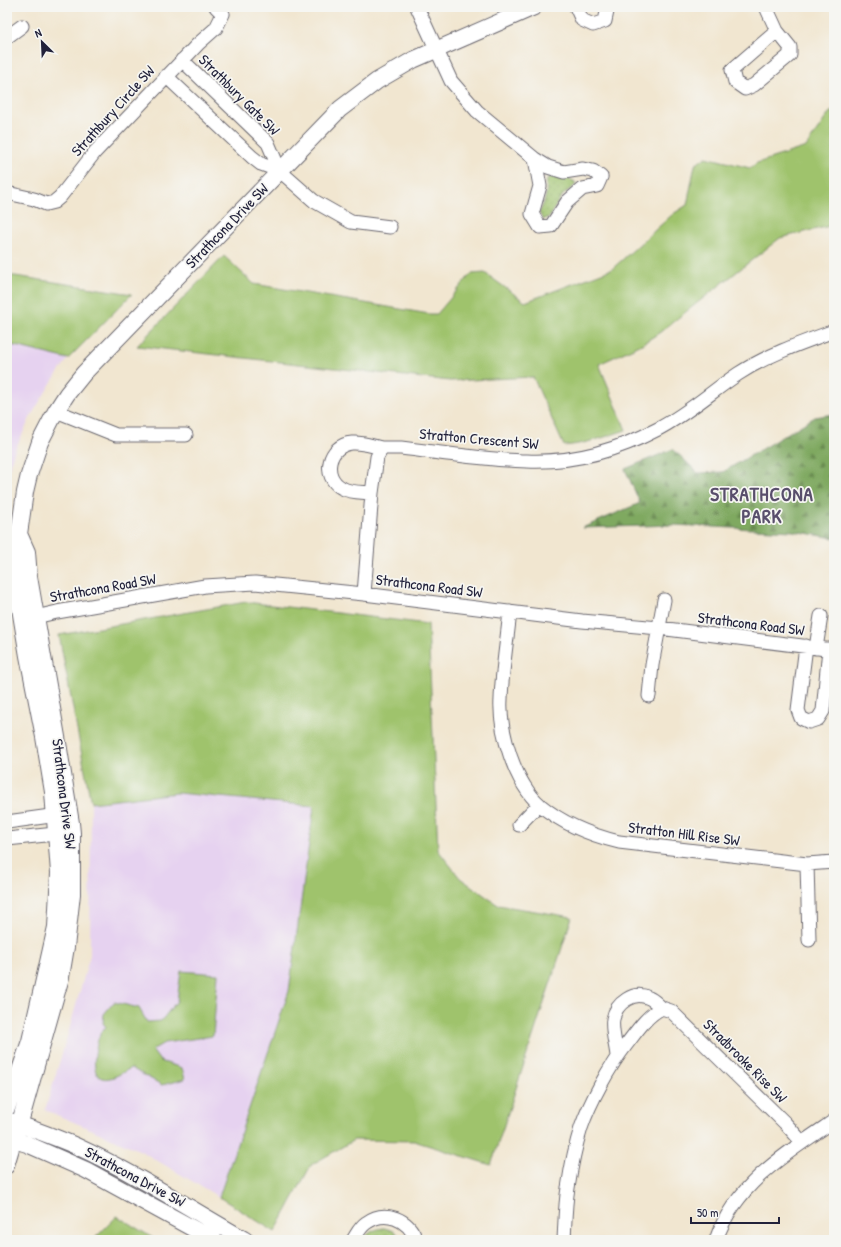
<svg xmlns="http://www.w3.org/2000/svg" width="841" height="1247" viewBox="0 0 841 1247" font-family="'Patrick Hand',sans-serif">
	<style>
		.built { fill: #e6d2f0 }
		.grass { fill: url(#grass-dots); stroke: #607254 }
		.forest { fill: url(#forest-firs); stroke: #50664e }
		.green { fill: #9fc36c; stroke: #607254 }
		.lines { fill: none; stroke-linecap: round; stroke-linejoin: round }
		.minor-casing { stroke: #6a676f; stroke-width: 15 }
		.tertiary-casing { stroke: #6a676f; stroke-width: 18 }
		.minor { stroke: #fff; stroke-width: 13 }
		.tertiary { stroke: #fff; stroke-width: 16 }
		.labels { text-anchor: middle; stroke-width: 3.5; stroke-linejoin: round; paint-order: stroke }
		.street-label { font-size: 15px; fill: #22223b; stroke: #f6f6f2 }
		.district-label { font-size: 19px; font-weight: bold; letter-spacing: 1px; fill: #594e6c; stroke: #f6f6f2 }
	</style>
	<defs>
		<pattern id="grass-dots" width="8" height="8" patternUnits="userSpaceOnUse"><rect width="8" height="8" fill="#9fc36c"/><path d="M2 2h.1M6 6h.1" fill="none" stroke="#89a75e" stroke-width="1.8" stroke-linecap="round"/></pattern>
		<pattern id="forest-firs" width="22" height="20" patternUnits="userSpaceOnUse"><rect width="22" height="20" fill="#7fa960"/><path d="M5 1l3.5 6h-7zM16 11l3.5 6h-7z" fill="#688950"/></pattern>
	</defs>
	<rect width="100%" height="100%" fill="#f6f6f2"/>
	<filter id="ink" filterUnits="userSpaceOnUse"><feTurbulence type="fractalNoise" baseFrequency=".025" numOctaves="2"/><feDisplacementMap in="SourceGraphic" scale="8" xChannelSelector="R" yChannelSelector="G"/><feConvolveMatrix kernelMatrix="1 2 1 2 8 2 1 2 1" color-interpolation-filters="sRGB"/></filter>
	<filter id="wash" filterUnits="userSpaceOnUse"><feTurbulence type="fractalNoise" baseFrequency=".012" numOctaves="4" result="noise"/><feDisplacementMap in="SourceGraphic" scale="16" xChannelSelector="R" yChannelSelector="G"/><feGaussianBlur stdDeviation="0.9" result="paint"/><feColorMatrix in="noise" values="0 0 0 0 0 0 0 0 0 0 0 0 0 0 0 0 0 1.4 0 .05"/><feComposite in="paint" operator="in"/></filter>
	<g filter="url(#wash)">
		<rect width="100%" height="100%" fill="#f1e6d0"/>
		<path class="built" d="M7,344L68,359L53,380L31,416L14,452L7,476Z
			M177,793L314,806L289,991L219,1197L141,1151L83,1126L45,1110L68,1034L90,955L91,803Z"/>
		<path class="grass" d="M553,176C560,179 567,178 574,181L576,184C573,189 568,190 564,194C558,200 554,209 551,216L543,220L539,213C542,207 545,201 546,194C547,188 545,183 548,178Z
			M384,1228L394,1231L404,1240H363C368,1232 375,1229 384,1228Z"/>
		<path class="forest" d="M834,414V538L793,531L673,525L582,528L640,503L625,469L673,449L698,473L723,472L815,417Z"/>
		<path class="green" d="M834,110V225L780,238L659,333L642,344L599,364L626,430C605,437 586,444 564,446L533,377L450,381L137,346L224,256L254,284L429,314H437L471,274L485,273L525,302L612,269L673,214L687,205L695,165L706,157L750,168L757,163L806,147L829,113Z
			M7,276H15L132,294L68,359L7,344Z
			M246,602L428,624L438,850L460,878L498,905L572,917L491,1165L414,1141L354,1140L311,1165L275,1232L219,1197L289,991L314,806L177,793L91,803L59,635Z
			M181,971L218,974L213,1036L164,1043L152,1050L160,1061L182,1068L185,1079L162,1085L131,1068C123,1072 111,1081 102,1078C89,1074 96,1044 100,1034C101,1032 104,1029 106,1027L103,1023L104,1014L114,1002L139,1008L147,1022L161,1021L177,1001Z
			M117,1216L156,1240H93Z"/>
	</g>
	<g filter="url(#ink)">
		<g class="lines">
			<g class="minor-casing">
				<path id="minor" d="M417,7L451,81L477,111L535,159L548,167L564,172L583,169L593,171L601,177L597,186L582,189L567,202L551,226L540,227L532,214L540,186L535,159
					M576,7L582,20L593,25L605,21L608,7
					M766,7L777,31L790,47V55L754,85L745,89L735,82L732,70L777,31
					M7,37L22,26
					M182,60L268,143L280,171
					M166,76L252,157L261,164L280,171L314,201L351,222L390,227
					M7,193L34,199L46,204L54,202L60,197L95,152L198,44L216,28L223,14L216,7
					M56,411L116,435H186
					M372,493C363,492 350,493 342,488C321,477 328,445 352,443C362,442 372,446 382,448
					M364,594L372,493L377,457L382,448H401C443,453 485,460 527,461C572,463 618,450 658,429C687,414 711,392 738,374C767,355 801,343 834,331
					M510,612C507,641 502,670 501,699C499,732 515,783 540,805C563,824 590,835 619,842L807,864L834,862
					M27,619L57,612L205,586L255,583L364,594L582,621L659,628L834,650
					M806,646L798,710L801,718L809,722L818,719L823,711L829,649
					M816,648L821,616
					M649,696L652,665L664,600
					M7,822L65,814
					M519,825L539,804
					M7,839L65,833
					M807,864L809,940
					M617,1056C616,1045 611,1030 613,1019C616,1003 634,990 649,998C654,1000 658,1005 662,1008
					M7,1167L15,1140
					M353,1240C357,1234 360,1227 366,1223C385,1209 409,1219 416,1240
					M564,1240C565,1223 565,1205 568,1188C571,1168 575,1147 581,1128C590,1102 609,1067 626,1045C636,1032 647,1015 662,1008L671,1011L785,1123L802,1142
					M716,1240C735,1184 788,1152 834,1121"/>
			</g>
			<g class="tertiary-casing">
				<path id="tertiary" d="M7,1108L30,1041L49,958L56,927L59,873L53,792L44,737L28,656L15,578L13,556L19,534L25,492L29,475L40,442L56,411L67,394L84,373L340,109L377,81L413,60L534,7
					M7,1120C30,1128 53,1136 76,1146C135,1173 189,1208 245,1240
					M7,1138L27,1144L86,1170L214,1240
					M15,1140L61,977L66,947L72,894V833L71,823L57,737L29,577L27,552L19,534"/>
			</g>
			<use href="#minor" class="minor"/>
			<use href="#tertiary" class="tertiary"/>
		</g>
	</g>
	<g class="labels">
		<g class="street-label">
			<text transform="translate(239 95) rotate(45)" y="5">Strathbury Gate SW</text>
			<text transform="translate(113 111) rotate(-48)" y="5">Strathbury Circle SW</text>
			<text transform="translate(227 226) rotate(-46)" y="5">Strathcona Drive SW</text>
			<text transform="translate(479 439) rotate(5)" y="5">Stratton Crescent SW</text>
			<text transform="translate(429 586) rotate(7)" y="5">Strathcona Road SW</text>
			<text transform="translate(103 588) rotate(-10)" y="5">Strathcona Road SW</text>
			<text transform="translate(751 624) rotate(7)" y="5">Strathcona Road SW</text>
			<text transform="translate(64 794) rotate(83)" y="5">Strathcona Drive SW</text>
			<text transform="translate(684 834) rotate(7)" y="5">Stratton Hill Rise SW</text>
			<text transform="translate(745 1061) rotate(45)" y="5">Stradbrooke Rise SW</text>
			<text transform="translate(135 1177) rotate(28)" y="5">Strathcona Drive SW</text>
		</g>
		<g class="district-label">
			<text x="762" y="501">STRATHCONA<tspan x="762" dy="22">PARK</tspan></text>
		</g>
	</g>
	<rect width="841" height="1247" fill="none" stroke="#f6f6f2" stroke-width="24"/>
	<g transform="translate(42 42) rotate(336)" stroke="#f6f6f2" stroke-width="3" paint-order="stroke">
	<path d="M0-3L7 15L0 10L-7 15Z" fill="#22223b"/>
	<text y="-6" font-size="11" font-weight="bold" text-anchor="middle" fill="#22223b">N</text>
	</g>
	<path d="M691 1217v6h88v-6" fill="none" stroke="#22223b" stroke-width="2"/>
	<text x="697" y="1217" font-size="12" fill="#22223b" stroke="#f6f6f2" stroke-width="3" paint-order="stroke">50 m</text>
</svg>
